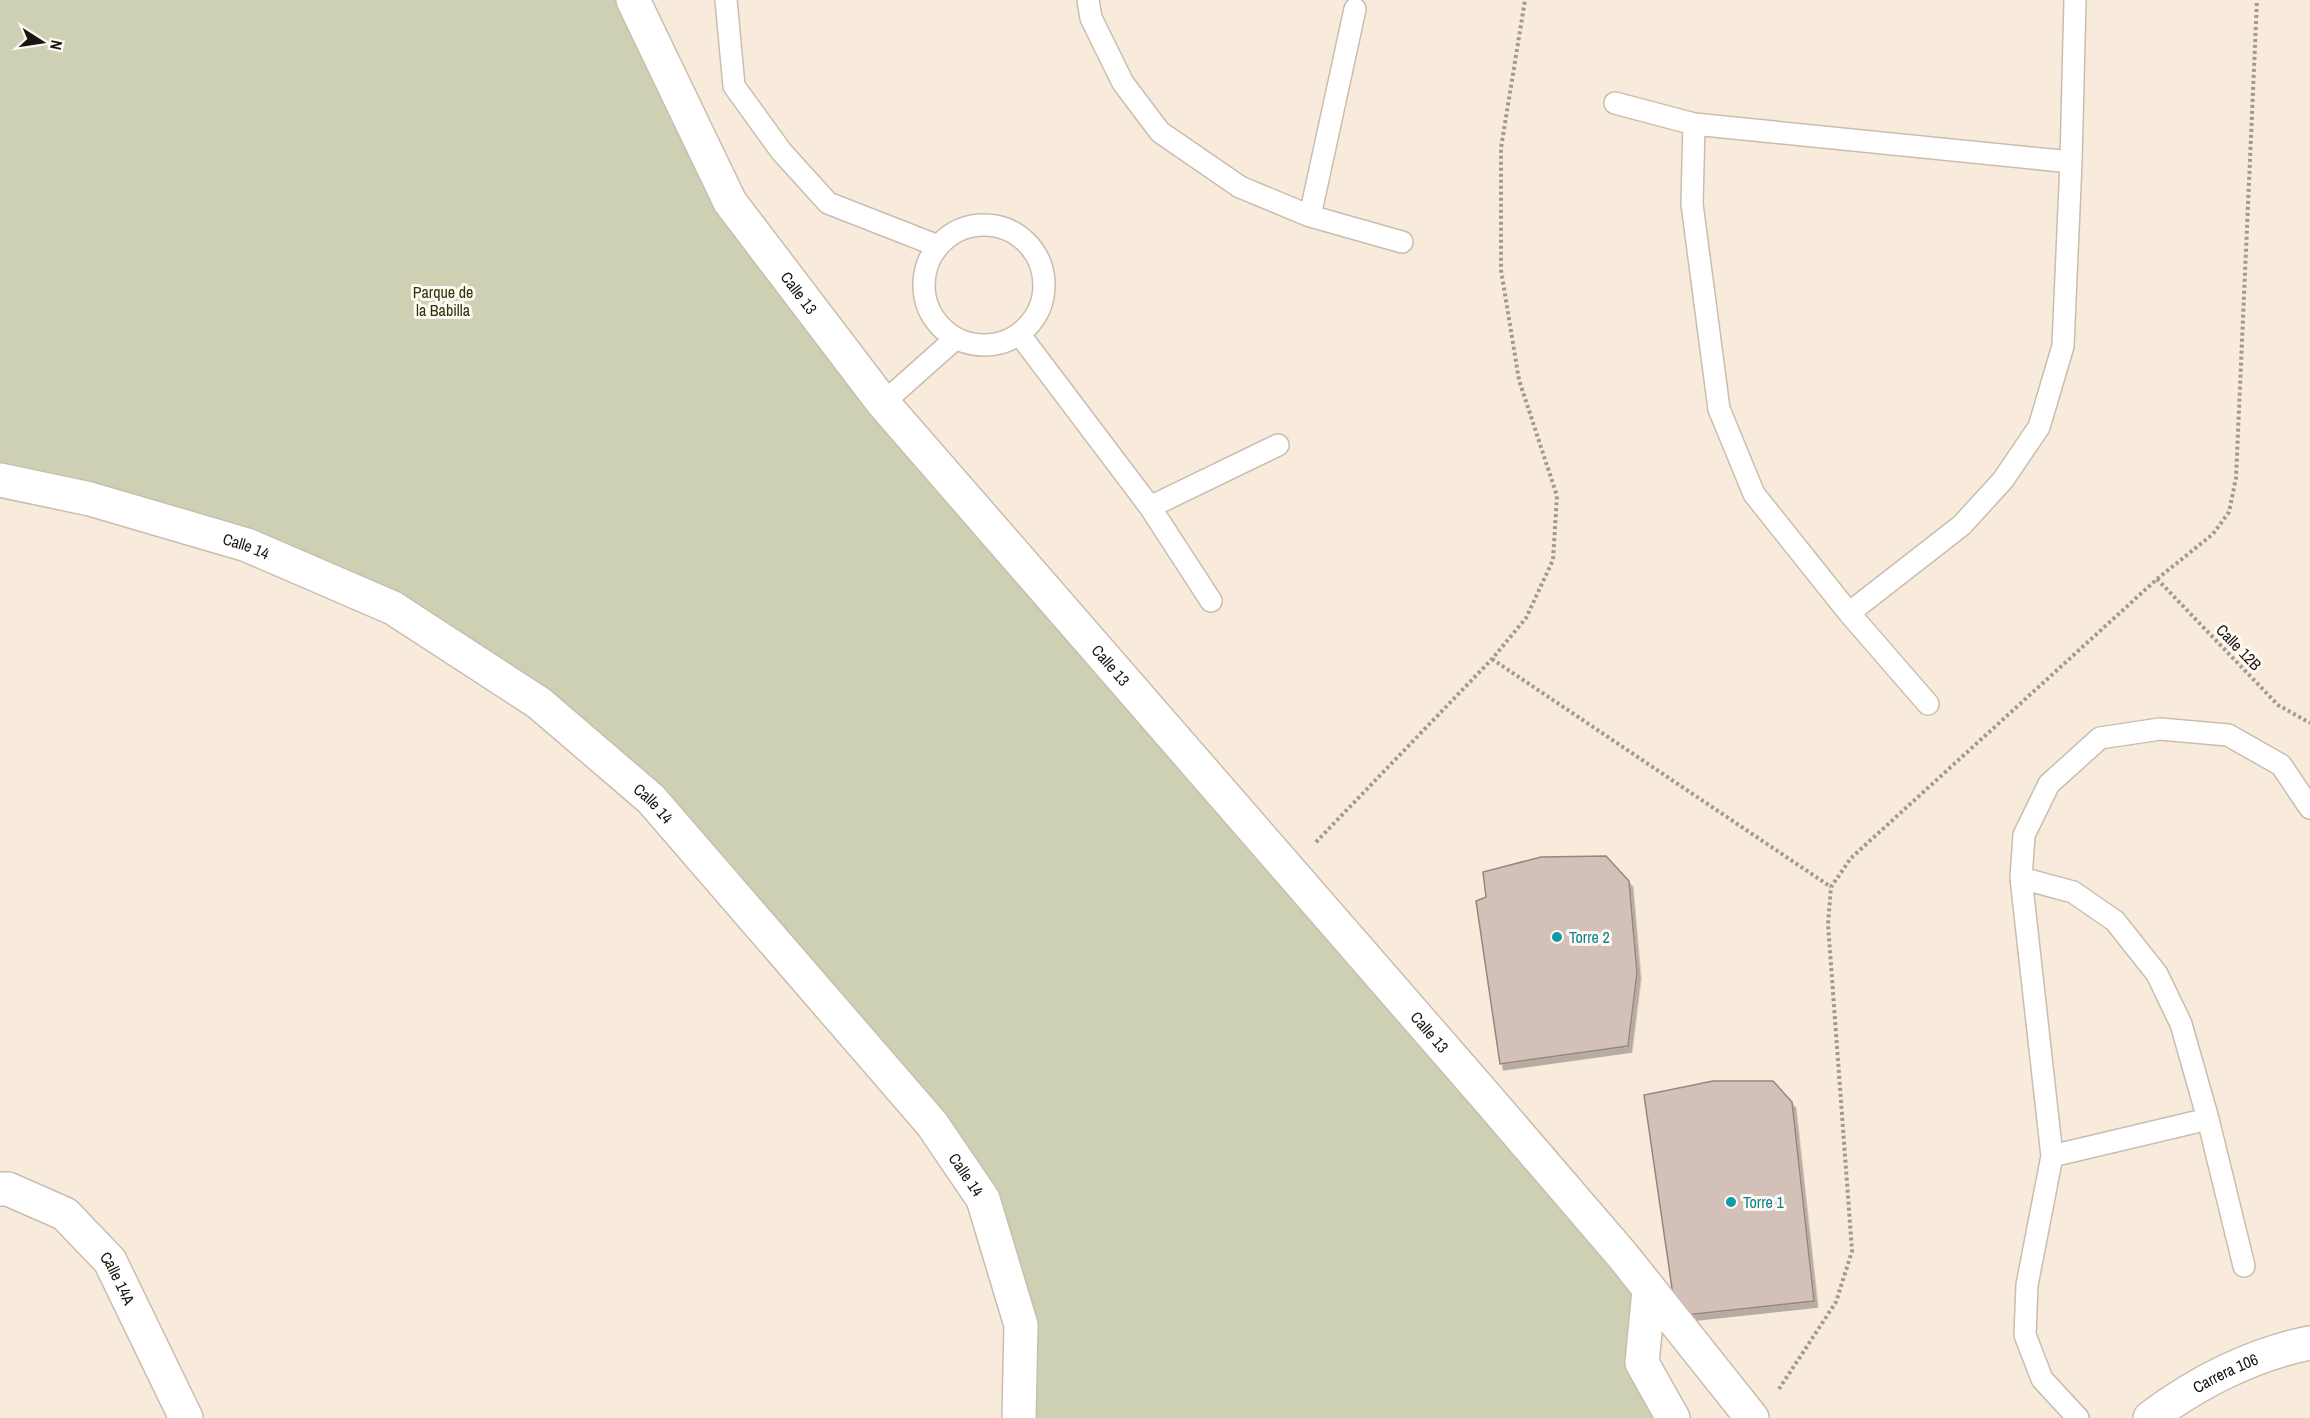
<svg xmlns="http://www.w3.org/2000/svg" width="2310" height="1418" viewBox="0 0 2310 1418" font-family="'Archivo Narrow',sans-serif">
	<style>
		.green { fill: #cdd0b3 }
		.building { fill: #d3c0b8; stroke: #98857f; stroke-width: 1.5; filter: url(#shadow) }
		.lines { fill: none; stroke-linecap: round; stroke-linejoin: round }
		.lane-casing { stroke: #cabdaf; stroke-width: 24 }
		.street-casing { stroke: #cabdaf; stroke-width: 36 }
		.path { stroke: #a3998e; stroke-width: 4; stroke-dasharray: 3 3; stroke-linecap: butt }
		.lane { stroke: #fff; stroke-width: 21 }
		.street { stroke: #fff; stroke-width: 33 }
		.culture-dot { fill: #0f9aa8; stroke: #fff9f3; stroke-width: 2 }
		.labels { text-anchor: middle; stroke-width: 6; stroke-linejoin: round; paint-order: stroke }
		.park-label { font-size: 16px; fill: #313206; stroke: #fff9f3 }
		.street-label { font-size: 16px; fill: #1a1510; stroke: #fff9f3 }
		.culture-label { font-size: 16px; fill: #0d838f; stroke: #fff9f3; text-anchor: start }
	</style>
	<defs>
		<filter id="shadow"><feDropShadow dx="3.5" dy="6" stdDeviation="0" flood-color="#0004"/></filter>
	</defs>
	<rect width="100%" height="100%" fill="#f8ebdc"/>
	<path class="green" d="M0,0H633L730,202L1649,1290L1642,1363L1673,1418H1019L1021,1325L983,1199L651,799L393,608L0,480Z"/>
	<path class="building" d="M1606,856L1629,881L1637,973L1628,1046L1500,1064L1476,901L1486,897L1483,872L1541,857Z
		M1713,1081H1773L1792,1102L1814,1301L1676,1316L1644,1095Z"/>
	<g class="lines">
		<g class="lane-casing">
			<path id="lane" d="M726,0L734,86L781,151L828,203L938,246
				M1088,0L1091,18L1123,83L1160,132L1240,187L1310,216L1402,242
				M1615,103L1694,124L2071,162
				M1694,124L1692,204L1719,409L1754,494L1849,613L1928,704
				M1310,216L1355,9
				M924 285a60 60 0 1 1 120 0a60 60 0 1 1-120 0Z
				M1020,335L1150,507L1211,601
				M883,403L955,339
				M1150,507L1278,445
				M1849,613L1962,525L2003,480L2039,427L2063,346L2071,162L2075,0
				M2021,878L2073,892L2115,921L2157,974L2181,1024L2208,1119L2244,1266
				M2052,1156L2208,1119
				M2078,1418L2042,1379L2025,1335L2027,1285L2052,1156L2021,878L2024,835L2049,784L2100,738L2160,729L2228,735L2281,765L2310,808"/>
		</g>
		<g class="street-casing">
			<g id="street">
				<path id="s1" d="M633,0L730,202L883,403L1489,1100L1623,1256L1752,1418"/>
				<path id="s2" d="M0,480L90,499L247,545L393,608L539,703L651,799L932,1124L983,1199L1021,1325L1019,1418"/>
				<path id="s3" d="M0,1189H8L65,1214L110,1261L186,1418"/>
				<path d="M1649,1290L1642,1363L1673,1418"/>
				<path id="s4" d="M2150,1418C2196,1383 2253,1354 2310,1343"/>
			</g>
		</g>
		<path class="path" d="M2157,579L2278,705L2310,723
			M1492,659L1831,887
			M1316,842L1492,659L1526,618L1553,560L1557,496L1519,380L1501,270V148L1525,0
			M1779,1389L1836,1302L1852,1251L1828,924L1831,887L1851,858L2157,579L2213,534L2229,512L2236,478L2257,0"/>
		<use href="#lane" class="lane"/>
		<use href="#street" class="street"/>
	</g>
	<g class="culture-dot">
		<circle cx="1557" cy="937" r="6"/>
		<circle cx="1731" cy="1202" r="6"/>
	</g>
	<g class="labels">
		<g class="park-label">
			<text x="443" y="298">Parque de<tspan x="443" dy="18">la Babilla</tspan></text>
		</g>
		<g class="street-label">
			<text dy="6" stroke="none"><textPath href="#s1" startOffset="338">Calle 13</textPath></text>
			<text dy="6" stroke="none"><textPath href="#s2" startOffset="255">Calle 14</textPath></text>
			<text transform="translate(2239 647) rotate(46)" y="6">Calle 12B</text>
			<text dy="6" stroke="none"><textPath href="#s1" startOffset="824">Calle 13</textPath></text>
			<text dy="6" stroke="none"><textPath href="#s2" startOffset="741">Calle 14</textPath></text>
			<text dy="6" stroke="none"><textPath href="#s1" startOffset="1310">Calle 13</textPath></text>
			<text dy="6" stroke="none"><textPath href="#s2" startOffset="1227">Calle 14</textPath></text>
			<text dy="6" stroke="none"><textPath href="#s3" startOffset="154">Calle 14A</textPath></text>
			<text dy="6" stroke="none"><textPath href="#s4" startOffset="88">Carrera 106</textPath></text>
		</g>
		<g class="culture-label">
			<text x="1569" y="943">Torre 2</text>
			<text x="1743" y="1208">Torre 1</text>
		</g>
	</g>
	<g transform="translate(42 42) rotate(102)" stroke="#fff9f3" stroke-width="4.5" paint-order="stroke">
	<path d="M0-4.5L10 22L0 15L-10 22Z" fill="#1a1510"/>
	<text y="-9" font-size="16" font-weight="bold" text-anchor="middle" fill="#1a1510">N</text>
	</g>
</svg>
